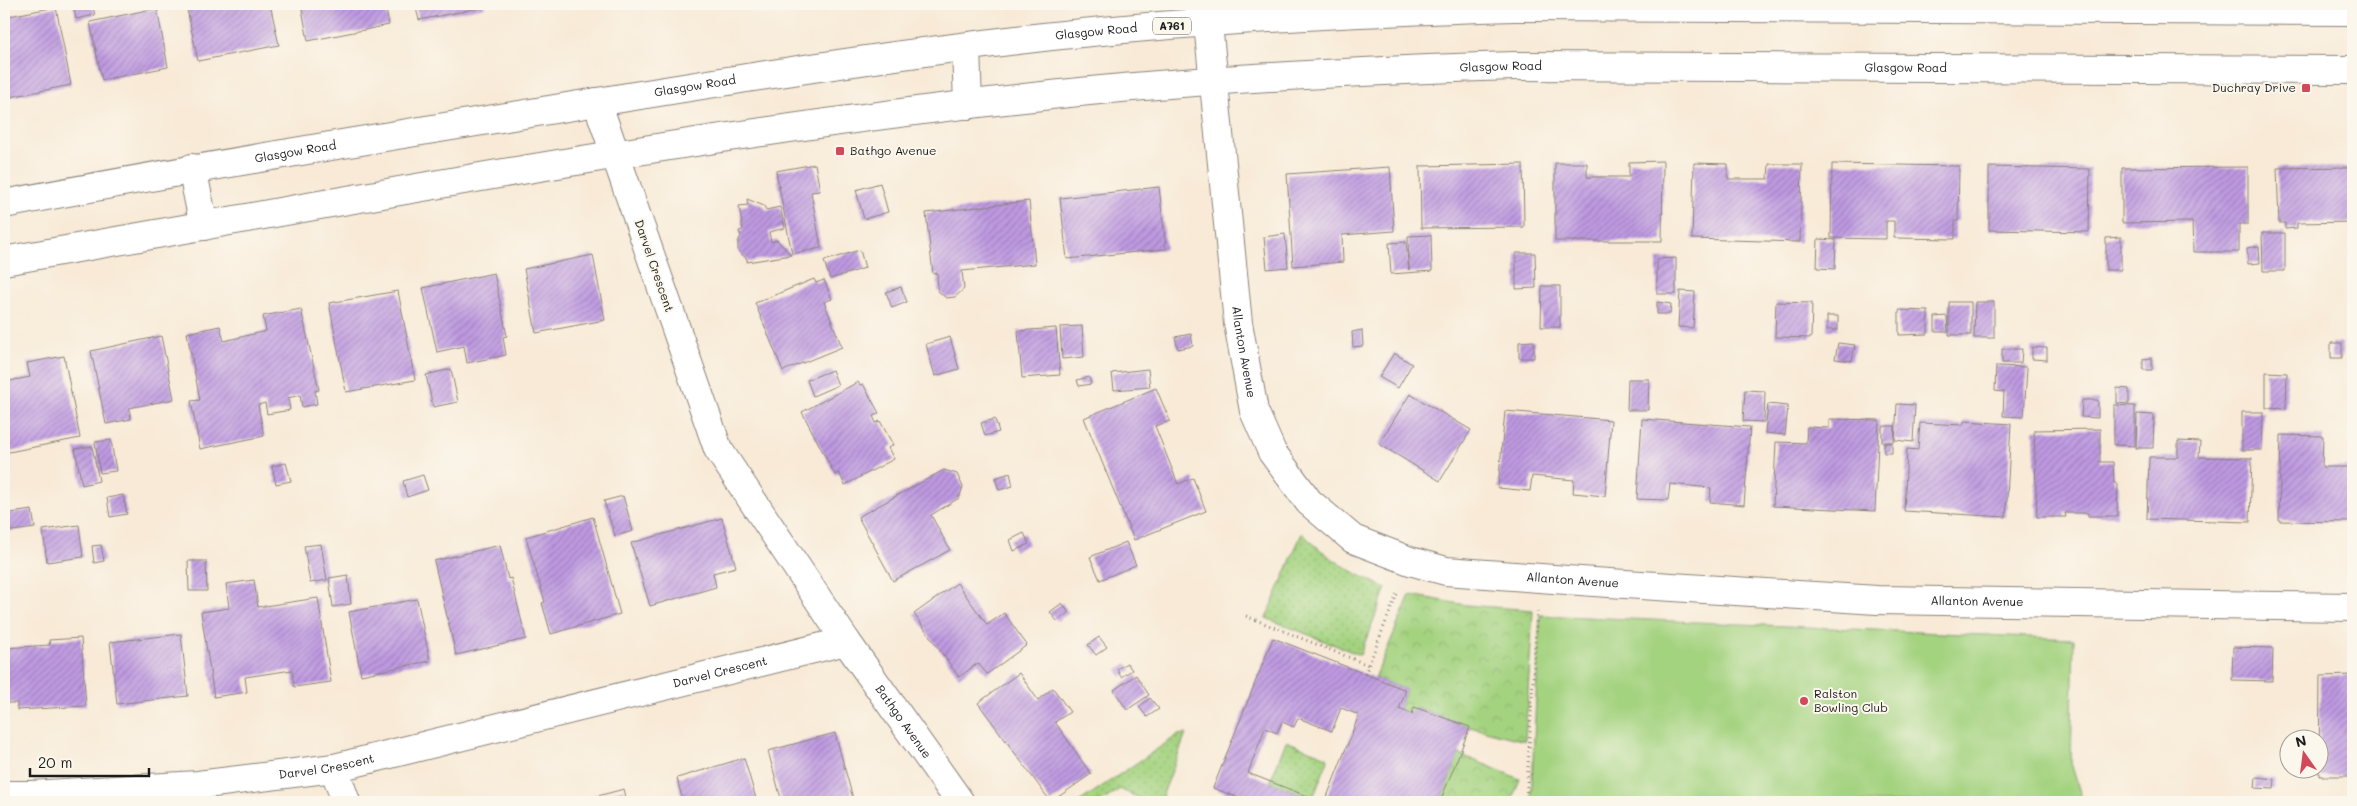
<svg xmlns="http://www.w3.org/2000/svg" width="2357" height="806" viewBox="0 0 2357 806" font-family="Mali,sans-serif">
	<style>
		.grass { fill: url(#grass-dots); stroke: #60784e }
		.park { fill: url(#park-crowns); stroke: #60784e }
		.pitch { fill: #a4d380; stroke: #60784e }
		.building { fill: url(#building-hatch) }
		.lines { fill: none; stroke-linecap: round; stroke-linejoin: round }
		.minor-casing { stroke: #8a837a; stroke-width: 30 }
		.primary-casing { stroke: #8a837a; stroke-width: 30 }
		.path { stroke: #8a837a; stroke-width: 3; stroke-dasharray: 1 4; stroke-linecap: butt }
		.minor { stroke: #fff; stroke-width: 28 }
		.primary { stroke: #fff; stroke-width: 28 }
		.poi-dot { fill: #d1495b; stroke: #fbf7ec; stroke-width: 2 }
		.labels { text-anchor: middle; stroke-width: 4; stroke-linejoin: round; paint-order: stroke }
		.shield { fill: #fbf7ec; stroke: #5f5e5a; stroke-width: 1 }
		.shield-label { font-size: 11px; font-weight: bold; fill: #1c1c1c }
		.street-label { font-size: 12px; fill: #1c1c1c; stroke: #fbf7ec }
		.poi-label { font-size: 12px; fill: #1c1c1c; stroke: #fbf7ec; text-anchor: start }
	</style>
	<defs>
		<pattern id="grass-dots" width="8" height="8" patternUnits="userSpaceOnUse" patternTransform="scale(1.25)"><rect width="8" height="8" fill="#a4d380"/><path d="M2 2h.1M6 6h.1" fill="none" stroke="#8db56e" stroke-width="1.8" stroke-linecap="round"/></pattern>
		<pattern id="park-crowns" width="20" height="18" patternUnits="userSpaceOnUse" patternTransform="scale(1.25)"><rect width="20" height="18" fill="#a4d380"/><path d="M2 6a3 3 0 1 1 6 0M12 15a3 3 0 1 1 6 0" fill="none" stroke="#8db56e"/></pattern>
		<pattern id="building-hatch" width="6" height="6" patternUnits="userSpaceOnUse" patternTransform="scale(1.25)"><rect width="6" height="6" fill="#bf9ae2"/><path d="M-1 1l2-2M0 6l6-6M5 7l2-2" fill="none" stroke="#9a7db6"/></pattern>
	</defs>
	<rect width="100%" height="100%" fill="#fbf7ec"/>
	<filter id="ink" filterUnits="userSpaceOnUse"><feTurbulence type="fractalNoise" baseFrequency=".02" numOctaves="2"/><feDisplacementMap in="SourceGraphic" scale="10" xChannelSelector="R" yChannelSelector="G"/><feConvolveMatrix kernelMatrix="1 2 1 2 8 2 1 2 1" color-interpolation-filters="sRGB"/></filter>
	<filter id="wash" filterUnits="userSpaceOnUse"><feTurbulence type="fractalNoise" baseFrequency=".0096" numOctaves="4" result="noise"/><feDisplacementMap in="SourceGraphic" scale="20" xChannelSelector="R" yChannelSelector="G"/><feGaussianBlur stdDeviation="1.12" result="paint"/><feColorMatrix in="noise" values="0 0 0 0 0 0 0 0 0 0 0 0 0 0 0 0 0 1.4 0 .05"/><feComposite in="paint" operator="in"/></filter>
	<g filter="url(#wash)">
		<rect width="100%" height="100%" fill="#f8ead7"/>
		<path class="grass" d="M1302,533C1326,558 1355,574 1386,588L1360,655L1266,618Z
			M1186,734L1160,802H1147L1120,789L1101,802H1079L1178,735Z
			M1286,741L1327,757L1328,760L1313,798L1270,782Z"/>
		<path class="park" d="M1410,595L1466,605L1533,610L1525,741L1470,727L1415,707L1412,714L1399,709L1406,690L1375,678Z
			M1459,754L1520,779L1511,802H1440Z"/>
		<path class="pitch" d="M1540,615L2074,639L2071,763L2083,802H1531Z"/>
		<g id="blocks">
			<path class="building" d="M73,4H92L95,15L76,19Z
				M186,4H270L279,45L198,61Z
				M301,4H385L389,25L308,41Z
				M415,4H484L485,7L419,20Z
				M56,7L71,85L5,98L4,17Z
				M157,8L168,67L102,80L90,22Z
				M1663,161L1662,241H1555V163H1587V177H1629V162Z
				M1694,163L1728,164V179H1768L1769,164H1802L1800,242L1692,239Z
				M815,164L820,191L811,192L821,248L792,254L776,171Z
				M1523,164L1524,227L1421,228L1420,166Z
				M1832,164L1959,166L1958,221H1955V239L1894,238V221H1886V239L1831,238Z
				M1390,167L1394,231L1342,235L1343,262L1293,266L1287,174Z
				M1989,167L2090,169L2089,232L1989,230Z
				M2248,167V224H2239V252H2193L2192,222L2122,223V168Z
				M2353,167V222L2297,223V228L2285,229V223H2279L2277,168Z
				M880,183L888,212L864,219L856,190Z
				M1159,187L1166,249L1067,259L1060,198Z
				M747,199L764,206L766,210L780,207L785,228L769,232L771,242L777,240L791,255L747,262V259L738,251V242L741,236L739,231L743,230L739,206L748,205Z
				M1029,201L1035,264L962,271L964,289L955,297L946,298L938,291L937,273L933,274L926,213Z
				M2262,233H2285V271H2263Z
				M1285,234L1288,267L1267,269L1264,237Z
				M1431,235L1432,271L1391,274L1389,243L1406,242L1409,270L1408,236Z
				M2121,237V270H2106V238Z
				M1818,239L1836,240L1835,269L1817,268Z
				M2259,246L2260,263L2248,264L2247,248Z
				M860,250L865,268L830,279L824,261Z
				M1516,253H1535L1536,288L1516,289Z
				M593,255L605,320L536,333L524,269Z
				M1676,258V294H1657V259Z
				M494,273L507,336L503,337L506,355L467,363L464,346L437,352L423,288Z
				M814,279L816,283L824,280L832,299L824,302L842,347L783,371L755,303Z
				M1542,286H1560V327H1541Z
				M901,287L907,302L892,308L886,292Z
				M398,291L415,380L346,392L329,303Z
				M1680,291L1695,292L1693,328L1678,327Z
				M1657,302L1671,304L1670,314H1657Z
				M1776,302L1812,303L1811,338L1775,337Z
				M1949,302H1971V335H1949Z
				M1975,302H1994V338H1974Z
				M301,309L319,390L315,391L317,404L302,407L300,395L288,398L290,410L267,414L265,403L258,405L264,436L200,449L191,401L200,400L187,333L220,326L224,341L266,331L263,316Z
				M1899,310L1928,311V334L1899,335Z
				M1827,316H1838V330H1827Z
				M1947,316L1948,332H1935V317Z
				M1082,326L1084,357L1062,359L1060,327Z
				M1056,328L1060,375L1022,378L1018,331Z
				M1362,330L1363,346L1353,347L1352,332Z
				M1191,334L1193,346L1178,349L1175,337Z
				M161,336L174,399L129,408L131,419L106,424L91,351Z
				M950,337L959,369L935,376L926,344Z
				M1534,341V358H1519V342Z
				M1838,343L1855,345L1852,361L1835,359Z
				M2331,343H2342V358H2331Z
				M2032,347L2047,348V360L2032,359Z
				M2002,349H2022L2021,363H2002Z
				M1394,353L1412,364L1398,388L1379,377Z
				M64,356L80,438L4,453V382L30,377L27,363Z
				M2152,358V370H2143V359Z
				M1996,366L2027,367L2024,417L2003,416L2004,392L1995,391Z
				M451,369L458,402L433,407L426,375Z
				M1148,369L1150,387L1114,390L1112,373Z
				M832,370L838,385L813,396L807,380Z
				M2266,372L2287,373L2286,409L2266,408Z
				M1089,377L1091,384L1079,386L1077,380Z
				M1628,379H1649L1648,410H1627Z
				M858,382L860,385L863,384L879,413L873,416L876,423L880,421L893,445L888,448L894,459L845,485L839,473L835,475L802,412Z
				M1156,388L1170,421L1155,426L1178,484L1193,478L1206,511L1134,540L1084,418Z
				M2117,388L2129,389V404L2117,403Z
				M1745,390L1765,391L1764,422L1743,421Z
				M1410,394L1471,430L1440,481L1379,444Z
				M2082,400H2098V418L2081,417Z
				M1768,404L1788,406L1785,435L1765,433Z
				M1897,404L1915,405L1913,442L1895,440Z
				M2114,405L2135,406V446L2114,445Z
				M1505,411L1611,420L1605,496L1573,493L1574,480L1532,476L1530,491L1498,488Z
				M2242,412H2263L2262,450H2242Z
				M2137,414L2154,415L2153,448H2136Z
				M995,419L999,432L985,436L981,423Z
				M1642,419L1750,427L1744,505L1710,502L1711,488L1670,484L1668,500L1637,499Z
				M1829,419L1879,420L1875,511L1773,506L1776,442L1806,443L1807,427L1829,428Z
				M1964,421L2011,424L2006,517L1904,511L1907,449L1918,450L1920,423L1963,425Z
				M1882,426H1895L1894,442H1882Z
				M2100,429V462H2113L2114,483H2118L2117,516H2088V513H2065L2066,517H2037L2034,430Z
				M2281,435L2323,436L2322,467H2353V522L2279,521Z
				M111,440L116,471L100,473L95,442Z
				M2178,441L2200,442L2199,457L2252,458L2250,522L2147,519L2149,457H2178Z
				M1884,443H1892V453H1884Z
				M92,446L99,481L82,485L75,449Z
				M286,463L291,481L276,484L272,466Z
				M944,470L957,474L963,487L959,498L931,515L950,550L893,581L858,517Z
				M1010,473L1013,486L999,490L995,478Z
				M423,475L428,490L407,497L403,481Z
				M123,495L127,514L110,517L107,498Z
				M623,496L633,531L615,536L604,501Z
				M32,510L35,528L4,532V514Z
				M593,517L620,614L551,634L542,603L545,602L526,537Z
				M722,518L736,567L713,573L716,587L650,606L631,543Z
				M79,525L83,557L47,562L43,530Z
				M1024,533L1029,544L1014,551L1010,540Z
				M1126,542L1136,565L1100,580L1090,557Z
				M321,544L327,580L310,583L304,546Z
				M101,545L104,561L94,563L92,546Z
				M500,545L508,579L511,578L526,639L456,655L434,561Z
				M188,561H206L207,591H189Z
				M348,575L351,604L333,607L329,578Z
				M254,580L258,607L318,598L331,682L294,687L292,670L245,677L247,692L214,697L201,612L229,608L226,584Z
				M957,583L987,625L1004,613L1027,645L987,674L978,663L959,677L914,614Z
				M417,599L430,661L361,675L349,612Z
				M1062,603L1069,613L1057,621L1050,612Z
				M181,634L188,696L117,704L110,642Z
				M1099,637L1107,647L1096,655L1088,645Z
				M81,638L86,706L17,710V703H4V648L50,645L49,640Z
				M1273,638L1406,690L1399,709L1412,714L1414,707L1470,727L1440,802H1325L1359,715L1341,708L1332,731L1298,718L1294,727L1282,722L1277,733L1265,728L1248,773L1322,802H1250L1213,788Z
				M2233,647L2273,648L2272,681L2232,680Z
				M1127,663L1132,670L1121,677L1117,669Z
				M1019,673L1038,700L1053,688L1070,712L1055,722L1091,774L1051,802L978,703Z
				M1136,675L1149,695L1127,710L1114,690Z
				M2353,675V776H2319L2320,676Z
				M1150,698L1159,709L1147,717L1139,707Z
				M835,733L854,802H782L768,751Z
				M744,758L757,802H683L677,778Z
				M2256,777L2275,779L2274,789L2255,788Z
				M624,789L627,802H575Z"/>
		</g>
	</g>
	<g filter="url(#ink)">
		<use href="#blocks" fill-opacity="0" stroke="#8a837a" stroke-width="1"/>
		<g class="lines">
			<g class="minor-casing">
				<g id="minor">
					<path id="s1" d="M1206,4L1238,323L1254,411L1272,452L1309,502L1353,539L1410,561L1446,571L1594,582L1877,600L2353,607"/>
					<path id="s2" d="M846,641L960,802"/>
					<path d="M334,768L346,802"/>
					<path id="s3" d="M4,795H31L198,785L334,768L846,641L718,449L597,102"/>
				</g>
			</g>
			<g class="primary-casing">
				<g id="primary">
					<path d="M966,47L968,105"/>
					<path d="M192,168L204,226"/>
					<path id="s4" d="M4,204C177,171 351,142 525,114C688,87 852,60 1017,40C1182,21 1348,12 1514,7L2353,11"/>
					<path id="s5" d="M4,261C346,201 688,135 1033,97C1193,79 1354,71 1515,66L2353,70"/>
				</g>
			</g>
			<path class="path" d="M1246,616L1368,665
				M1365,674L1397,594
				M1526,802L1537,611"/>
			<use href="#minor" class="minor"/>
			<use href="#primary" class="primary"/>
		</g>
	</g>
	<g class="poi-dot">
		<rect x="2301" y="83" width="10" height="10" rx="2.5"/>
		<rect x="835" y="146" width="10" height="10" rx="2.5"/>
		<circle cx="1804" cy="701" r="5"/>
	</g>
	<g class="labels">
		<rect class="shield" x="1153" y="17.5" width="38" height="17" rx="4"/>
		<g class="shield-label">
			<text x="1172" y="30">A761</text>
		</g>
		<g class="street-label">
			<text dy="4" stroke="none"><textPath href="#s4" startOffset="1106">Glasgow Road</textPath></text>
			<text dy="4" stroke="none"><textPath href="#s5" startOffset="1511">Glasgow Road</textPath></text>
			<text dy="4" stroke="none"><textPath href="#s5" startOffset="1916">Glasgow Road</textPath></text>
			<text dy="4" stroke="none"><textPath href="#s4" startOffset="701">Glasgow Road</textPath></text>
			<text dy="4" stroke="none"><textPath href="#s4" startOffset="296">Glasgow Road</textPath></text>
			<text transform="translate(654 266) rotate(71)" y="4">Darvel Crescent</text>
			<text dy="4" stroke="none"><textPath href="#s1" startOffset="350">Allanton Avenue</textPath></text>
			<text dy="4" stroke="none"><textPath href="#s1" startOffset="800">Allanton Avenue</textPath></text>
			<text dy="4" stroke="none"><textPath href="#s1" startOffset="1205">Allanton Avenue</textPath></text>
			<text dy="4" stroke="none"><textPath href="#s3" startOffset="729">Darvel Crescent</textPath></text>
			<text dy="4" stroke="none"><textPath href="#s2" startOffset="99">Bathgo Avenue</textPath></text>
			<text dy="4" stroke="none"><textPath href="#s3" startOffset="324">Darvel Crescent</textPath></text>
		</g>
		<g class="poi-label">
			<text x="2296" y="92" text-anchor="end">Duchray Drive</text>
			<text x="850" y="155">Bathgo Avenue</text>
			<text x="1814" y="698">Ralston<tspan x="1814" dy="14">Bowling Club</tspan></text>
		</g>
	</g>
	<rect width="2357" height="806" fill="none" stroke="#fbf7ec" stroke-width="20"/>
	<g transform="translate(2304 754) rotate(346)"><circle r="24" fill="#fbf7ec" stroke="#a29f99"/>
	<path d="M0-4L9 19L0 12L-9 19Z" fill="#d1495b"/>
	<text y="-8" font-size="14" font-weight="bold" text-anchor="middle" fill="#1c1c1c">N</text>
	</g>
	<path d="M30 768v8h119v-8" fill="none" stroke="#1c1c1c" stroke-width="2.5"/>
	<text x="38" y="768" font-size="15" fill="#1c1c1c" stroke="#fbf7ec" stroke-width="4" paint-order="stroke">20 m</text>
</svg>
